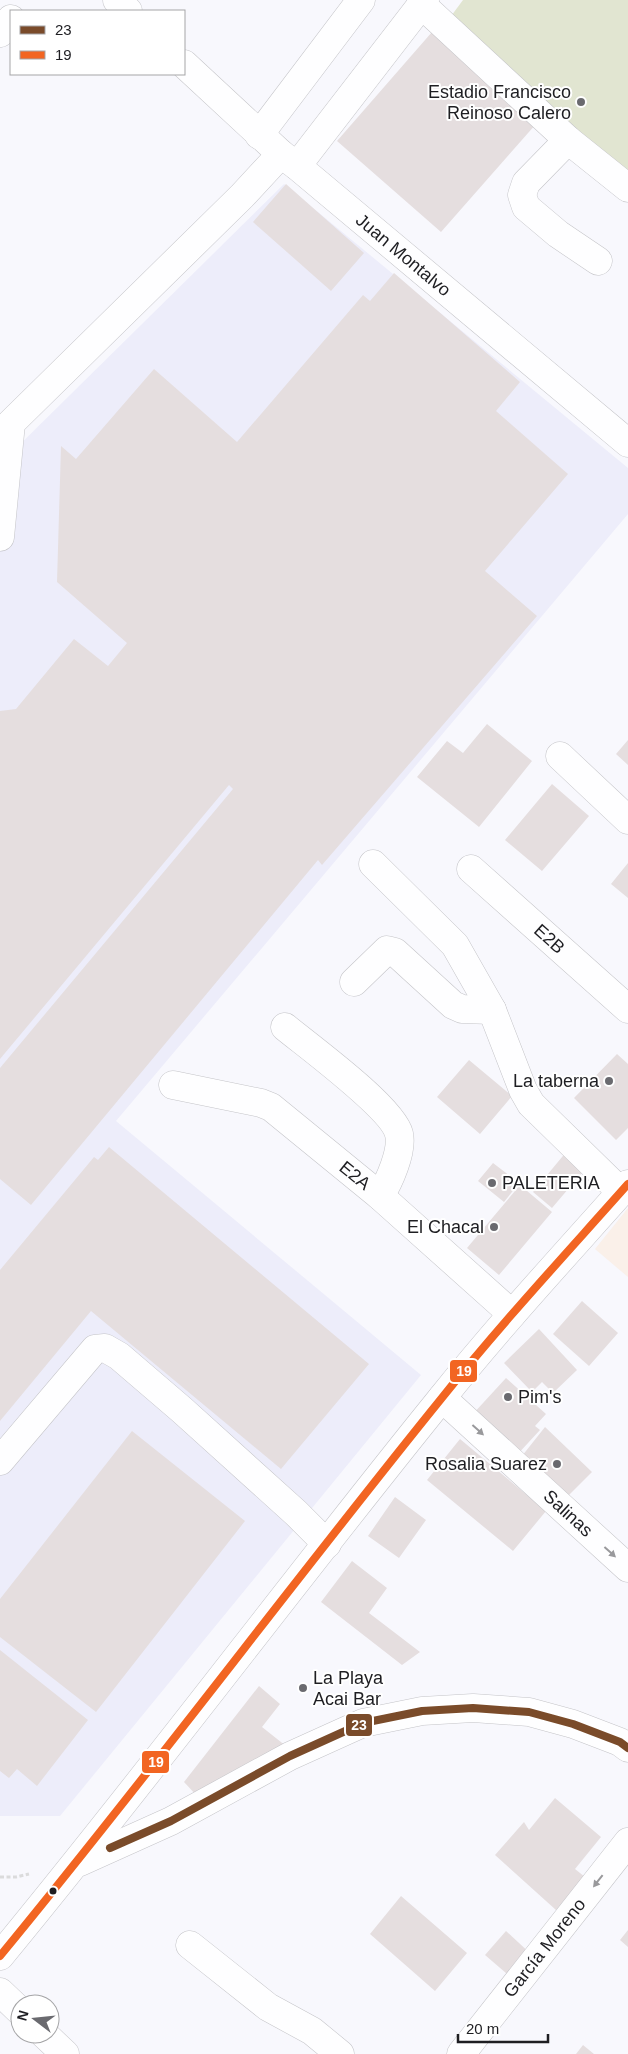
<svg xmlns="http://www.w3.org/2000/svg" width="628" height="2054" viewBox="0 0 628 2054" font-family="Arial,sans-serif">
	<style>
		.commercial { fill: #faf0e9 }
		.built { fill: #ededfa }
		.green { fill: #e1e5d1 }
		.building { fill: #e5dedf }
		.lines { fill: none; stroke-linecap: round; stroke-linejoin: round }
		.minor-casing { stroke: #c4c4c8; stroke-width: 29 }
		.path { stroke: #dbdbdc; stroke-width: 3; stroke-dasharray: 4 2.5; stroke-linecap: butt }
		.minor { stroke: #fefeff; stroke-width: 28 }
		.bus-1-casing { stroke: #fff; stroke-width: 11 }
		.bus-2-casing { stroke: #fff; stroke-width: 11 }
		.bus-1 { stroke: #7a4b2a; stroke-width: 8 }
		.bus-2 { stroke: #f26522; stroke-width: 8 }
		.oneway { fill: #99999c }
		.poi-dot { fill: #6a6a6f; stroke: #fff; stroke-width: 2 }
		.bus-dot { fill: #1e1e22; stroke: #fff; stroke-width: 2 }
		.labels { text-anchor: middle; stroke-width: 4; stroke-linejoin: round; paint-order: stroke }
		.poi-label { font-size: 18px; fill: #1e1e22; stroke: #fff; text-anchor: end }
		.street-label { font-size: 18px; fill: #1e1e22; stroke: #fff }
		.line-badge { stroke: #fff; stroke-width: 2 }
		.badge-label { font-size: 14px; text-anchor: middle; font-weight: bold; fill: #fff }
	</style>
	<rect width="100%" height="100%" fill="#f8f8fd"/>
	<path class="commercial" d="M628,1208V1277L595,1249Z"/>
	<path class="built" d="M284,184L628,468V514L116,1121L421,1375L60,1816H0V464Z"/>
	<path class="green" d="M463,0H628V174L440,31Z"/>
	<path class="building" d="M432,32L536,124L441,232L337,141Z
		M286,184L364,253L331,291L253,222Z
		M394,273L520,382L496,411L568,474L485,571L537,616L322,865L318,860L31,1205L0,1179V1068L233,789L229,785L0,1059V711L16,709L74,639L108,666L127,643L57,582L61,446L76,459L154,369L237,442L363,295L370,301Z
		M487,724L532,761L479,827L417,777L447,741L463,753Z
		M628,740V765L616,754Z
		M552,784L589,816L542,871L505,840Z
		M628,863V898L611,884Z
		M617,1054L628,1064V1128L616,1140L574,1098Z
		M469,1060L512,1096L480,1134L437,1097Z
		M109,1147L369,1364L281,1469L91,1311L0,1421V1270L94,1157L98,1160Z
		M567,1151L586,1168L552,1208L533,1192Z
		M493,1163L519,1183L504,1202L478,1181Z
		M520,1185L552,1212L499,1275L467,1248Z
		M582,1301L618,1333L589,1366L553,1334Z
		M539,1329L577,1370L553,1393L542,1382L532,1392L504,1363Z
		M506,1378L546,1414L535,1426L540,1430L516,1456L472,1415Z
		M545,1427L592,1472L566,1498L522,1456Z
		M132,1431L245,1521L96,1712L0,1637V1599Z
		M460,1439L546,1511L513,1551L427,1480Z
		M395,1497L426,1520L399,1558L368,1536Z
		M352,1561L387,1588L369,1613L420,1652L402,1665L321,1602Z
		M0,1650L88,1720L37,1786L17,1769L9,1778L0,1771Z
		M259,1686L280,1704L262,1727L291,1750L198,1797L184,1782Z
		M555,1798L601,1837L575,1869L585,1877L556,1910L495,1855L524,1822L529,1830Z
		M401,1896L467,1953L435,1991L370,1934Z
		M628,1930V1947L620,1940Z
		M506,1931L533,1956L513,1979L485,1955Z
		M583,2045L594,2054H576Z"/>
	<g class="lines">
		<g class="minor-casing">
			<g id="minor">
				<path d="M117,0L128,11"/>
				<path d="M421,4L568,140L628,188"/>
				<path d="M0,33L11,19"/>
				<path id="s1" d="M184,64L281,154L297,166L628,443"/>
				<path d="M259,135L361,0"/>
				<path d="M568,140L526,183L522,195L526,207L558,234L598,261"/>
				<path d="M297,166L425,0"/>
				<path d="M0,537L11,423L242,196L281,154"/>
				<path d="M560,756L628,820"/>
				<path d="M373,864L455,945L492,1010L523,1090L531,1104L621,1192"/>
				<path id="s2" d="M471,869L628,1009"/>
				<path d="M354,982L387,950L395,952L453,1005L462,1009L492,1010"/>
				<path d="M285,1027C308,1046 393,1108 399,1134C403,1151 389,1182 380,1196"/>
				<path id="s3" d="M173,1085L261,1103L271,1107L380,1196L512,1314"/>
				<path id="s4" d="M442,1398L628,1568"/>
				<path d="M0,1461L95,1349L105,1348L119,1356L182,1410L296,1513L327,1544"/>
				<path d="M80,1862L171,1821L290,1756L363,1723L422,1711L473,1708L529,1712L573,1724L620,1742L628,1748"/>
				<path d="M190,1945L268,2007L312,2031L340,2054"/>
				<path d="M0,1956C151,1773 292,1583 441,1399C500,1325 565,1255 628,1184"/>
				<path d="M0,1992L20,2011"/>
				<path d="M44,2034L65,2054"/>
				<path id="s5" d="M461,2054L628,1842"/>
			</g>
		</g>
		<path class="path" d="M0,1877H16L29,1874"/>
		<use href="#minor" class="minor"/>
		<g class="bus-1-casing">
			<path id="bus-1" d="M110,1848L171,1821L290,1756L363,1723L422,1711L473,1708L529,1712L573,1724L620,1742L628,1748"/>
		</g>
		<g class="bus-2-casing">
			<path id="bus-2" d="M0,1956C151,1773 292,1583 441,1399C500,1325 565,1255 628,1184"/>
		</g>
		<use href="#bus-1" class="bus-1"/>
		<use href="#bus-2" class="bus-2"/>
	</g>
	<defs><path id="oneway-solid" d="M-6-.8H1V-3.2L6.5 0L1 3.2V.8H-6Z" transform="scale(1.25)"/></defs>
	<g class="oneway">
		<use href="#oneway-solid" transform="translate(478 1430) rotate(42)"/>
		<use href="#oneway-solid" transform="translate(610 1552) rotate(42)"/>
		<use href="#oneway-solid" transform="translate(598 1881) rotate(128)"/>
	</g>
	<g class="poi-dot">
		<circle cx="581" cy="102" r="5"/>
		<circle cx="609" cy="1081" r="5"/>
		<circle cx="492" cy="1183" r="5"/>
		<circle cx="494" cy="1227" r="5"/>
		<circle cx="508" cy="1397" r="5"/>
		<circle cx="557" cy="1464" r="5"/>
		<circle cx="303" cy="1688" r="5"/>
	</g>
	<circle class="bus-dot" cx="53" cy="1891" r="4.5"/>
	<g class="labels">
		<g class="poi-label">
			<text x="571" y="98">Estadio Francisco<tspan x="571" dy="21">Reinoso Calero</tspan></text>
			<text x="599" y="1087">La taberna</text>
			<text x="502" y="1189" text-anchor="start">PALETERIA</text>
			<text x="484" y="1233">El Chacal</text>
			<text x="518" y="1403" text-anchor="start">Pim's</text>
			<text x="547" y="1470">Rosalia Suarez</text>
			<text x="313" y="1684" text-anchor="start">La Playa<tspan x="313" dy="21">Acai Bar</tspan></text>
		</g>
		<g class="street-label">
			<text dy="6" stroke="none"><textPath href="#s1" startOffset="291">Juan Montalvo</textPath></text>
			<text dy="6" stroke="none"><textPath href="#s2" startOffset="105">E2B</textPath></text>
			<text dy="6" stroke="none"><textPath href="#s3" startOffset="209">E2A</textPath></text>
			<text dy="6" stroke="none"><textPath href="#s4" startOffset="171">Salinas</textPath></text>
			<text dy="6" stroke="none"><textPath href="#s5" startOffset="135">García Moreno</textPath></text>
		</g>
	</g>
	<g class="line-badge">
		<rect x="449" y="1359" width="29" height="24" rx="5" fill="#f26522"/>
		<rect x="345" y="1713" width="28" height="24" rx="5" fill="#7a4b2a"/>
		<rect x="141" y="1750" width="29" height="24" rx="5" fill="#f26522"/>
	</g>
	<g class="badge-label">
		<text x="464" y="1376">19</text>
		<text x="359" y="1730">23</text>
		<text x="156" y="1767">19</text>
	</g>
	<rect x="10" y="10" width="175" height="65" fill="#ffffff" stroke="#a5a5a7"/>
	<rect x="20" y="26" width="25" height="8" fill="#7a4b2a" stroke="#a5a5a7"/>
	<text x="55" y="35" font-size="15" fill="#1e1e22">23</text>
	<rect x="20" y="51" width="25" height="8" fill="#f26522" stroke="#a5a5a7"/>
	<text x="55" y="60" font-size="15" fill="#1e1e22">19</text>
	<g transform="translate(35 2019) rotate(286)"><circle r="24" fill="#ffffff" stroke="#a5a5a7"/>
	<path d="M0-4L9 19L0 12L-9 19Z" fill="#6a6a6f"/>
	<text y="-8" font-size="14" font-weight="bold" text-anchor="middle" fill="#1e1e22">N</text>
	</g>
	<path d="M458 2034v8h90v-8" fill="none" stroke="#1e1e22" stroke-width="2.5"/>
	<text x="466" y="2034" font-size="15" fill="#1e1e22" stroke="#ffffff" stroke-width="4" paint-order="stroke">20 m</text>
</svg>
